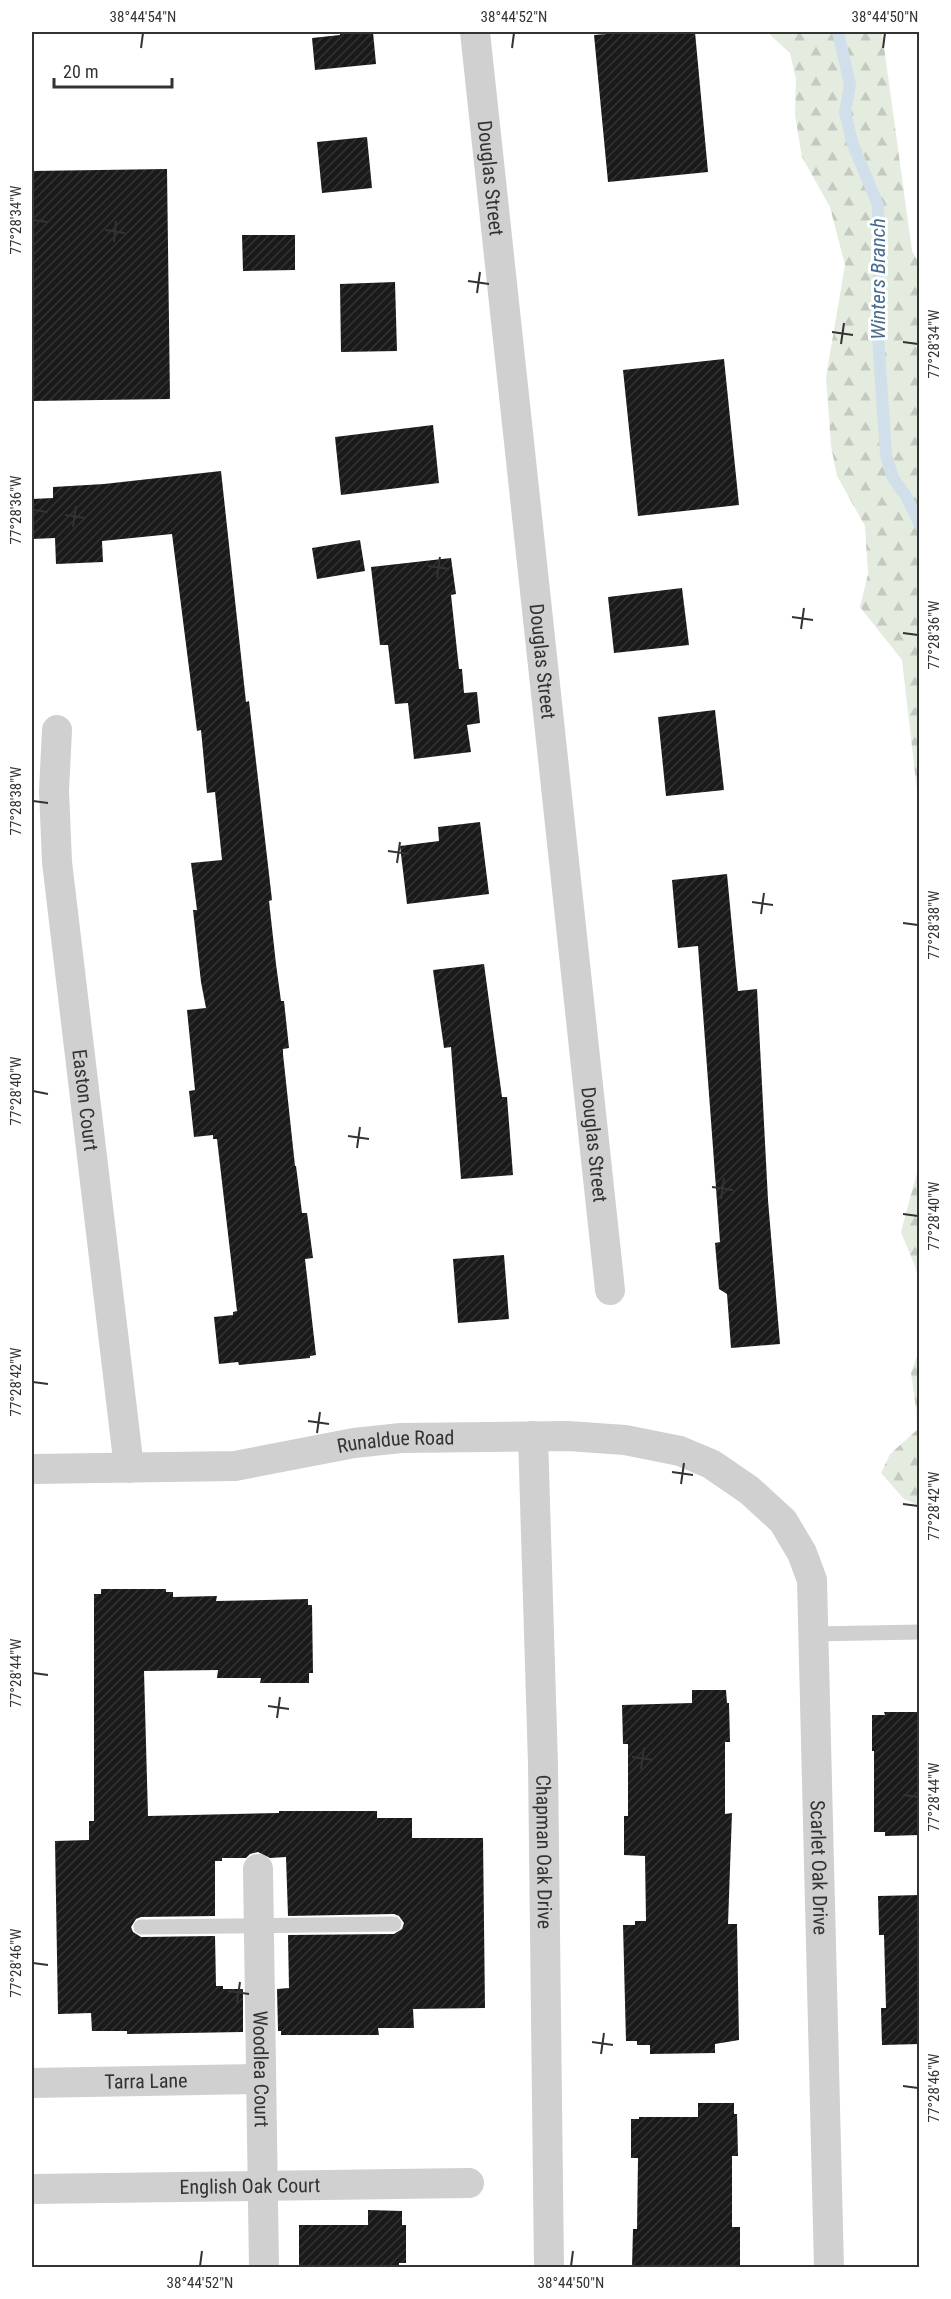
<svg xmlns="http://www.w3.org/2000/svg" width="951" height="2299" viewBox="0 0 951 2299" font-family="'Roboto Condensed',sans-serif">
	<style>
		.forest { fill: url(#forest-firs) }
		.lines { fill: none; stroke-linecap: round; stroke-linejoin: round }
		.stream { stroke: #d1dfeb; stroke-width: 12 }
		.building { fill: url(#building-hatch) }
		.service { stroke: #d0d0d0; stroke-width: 15 }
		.minor { stroke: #d0d0d0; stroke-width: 30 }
		.ticks { fill: none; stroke: #333; stroke-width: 2 }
		.labels { text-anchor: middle; stroke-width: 6; stroke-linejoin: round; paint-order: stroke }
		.street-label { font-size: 20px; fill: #333; stroke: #fff }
		.water-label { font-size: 21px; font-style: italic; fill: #466c8f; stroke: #fff }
		.neatline { fill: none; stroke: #333; stroke-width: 2 }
		.ticks-label { font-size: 15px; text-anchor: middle; fill: #333 }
	</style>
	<defs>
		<pattern id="forest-firs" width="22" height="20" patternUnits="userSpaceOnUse" patternTransform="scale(1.5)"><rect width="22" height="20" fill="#e4ebdf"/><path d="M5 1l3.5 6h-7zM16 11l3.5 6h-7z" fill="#c4cac0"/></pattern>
		<pattern id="building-hatch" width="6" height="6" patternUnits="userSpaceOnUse" patternTransform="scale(1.5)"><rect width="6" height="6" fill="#1a1a1a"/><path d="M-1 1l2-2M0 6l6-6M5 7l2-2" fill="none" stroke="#333"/></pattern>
	</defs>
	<rect width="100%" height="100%" fill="#fff"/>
	<path class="forest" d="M767,32H882L912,251L919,263V808L902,660L860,607L868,574L865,526L837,476L831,446L826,377L845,265L830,207L802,157L795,115L796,79L790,53Z
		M919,1165H920L919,1286L916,1269L901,1232Z
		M919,1350L920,1506H919L904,1499L881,1473L890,1454L917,1430L916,1408L911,1373Z"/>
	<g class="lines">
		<path class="stream" d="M838,32L850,85L845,112L852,142L878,205L879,284L877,322L886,455L893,478L906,496L920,525"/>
	</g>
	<path class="building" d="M340,32H373L376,64L315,70L312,38L340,35Z
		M632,32H695L708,172L608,182L594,35Z
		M367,137L372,188L322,193L317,142Z
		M167,169L170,399L32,401V171Z
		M242,235H295V270L243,271Z
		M395,282L397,351L341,352L340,284Z
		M724,359L739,505L638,516L623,370Z
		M433,425L439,483L341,495L335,437Z
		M221,471L246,702L249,701L272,900L269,901L276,964L281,1001H284L289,1048L283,1049V1054L295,1166H296L302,1213H307L313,1258L305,1259L316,1355L310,1356V1358L239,1365L238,1362L219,1364L214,1317L233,1315V1312L237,1311L217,1139H213V1135L194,1137L189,1091L195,1090L187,1010L206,1008L201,982L193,910H197L191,863L222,860L215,792L207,793L201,730L197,731L172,534L102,541L103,562L56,564L55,538L32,539V499L53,498V487L104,484Z
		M360,540L365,571L317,579L312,548Z
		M451,558L456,594L451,595L459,669H462L464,693L477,692L480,723L467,725L471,752L414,759L408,703L395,704L388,645H380L371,567Z
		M682,588L689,645L614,653L608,597Z
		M715,710L724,790L666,796L658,717Z
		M480,822L489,894L407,904L400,846L439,841L438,827Z
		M727,874L738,991L757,989L768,1200L780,1344L731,1348L727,1294L719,1289L715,1243L720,1242L698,946L678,948L672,880Z
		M484,964L502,1097H507L513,1175L461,1179L451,1047L444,1048L433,970Z
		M504,1255L509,1319L458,1323L453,1259Z
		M101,1589H166V1592H173V1597L217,1596L216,1601L308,1599V1605H312L313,1673H309V1683H260L261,1678H217L218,1670L144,1671L148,1816L279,1813V1811H377V1818H412V1838H483L485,2008L413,2009L414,2028H378L379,2035H281V2031H278L277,1989L289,1988L288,1935L394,1934L402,1929L404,1923L399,1916L394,1914L288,1916L286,1857L270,1858L258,1852L250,1854L246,1858H222V1861H215V1916L141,1917L136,1919L131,1927L133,1932L141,1937L215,1936L216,1986H223V1989H243V2032L127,2034V2031H92L91,2013L58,2014L55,1841L89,1840V1821H94V1594H101Z
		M692,1690H726L727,1703H729L730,1742H725V1814L732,1813L728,1924H737L739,2040L715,2044V2053L650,2054V2045H637V2041H626L623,1925H635V1921H646L645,1856L624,1855V1816H628V1744H623L622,1705L692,1703Z
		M884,1712H920V1835L885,1836V1832H874V1751H872V1715H885Z
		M920,1895V2044L882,2045L881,2008H886L884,1935H879L878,1896Z
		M698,2103H734V2114H737L738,2156H732V2227H740V2267L632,2268L633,2229H637L638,2158H631V2119H639V2117H698Z
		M368,2210L402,2211V2225H406V2263H399V2268H307V2266H299V2225H368Z"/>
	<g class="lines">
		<path class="service" d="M813,1634L920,1632
			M141,1927L394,1924"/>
		<g class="minor">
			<path id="s1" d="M475,32L610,1290"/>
			<path id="s2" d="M57,730L54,791L57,862L129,1468"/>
			<path id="s3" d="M533,1436L543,1764L549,2268"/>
			<path id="s4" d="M32,1469L235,1466L354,1443L401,1438L568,1436L625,1440L680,1451L711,1464L749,1490L783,1521L802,1553L812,1580L829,2268"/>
			<path id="s5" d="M258,1869L264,2268"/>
			<path id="s6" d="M32,2083L261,2079"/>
			<path id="s7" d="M32,2189L469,2183"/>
		</g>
	</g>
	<path class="ticks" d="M141,48L143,33M512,48L514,33M883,48L885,33M33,220L48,222M105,230L125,233M114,242L116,221M468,281L489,284M477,293L480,272M832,332L853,335M903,342L918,344M841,344L844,323M33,510L48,512M65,515L85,518M73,527L76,506M428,566L449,569M437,578L440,557M792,617L813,620M801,629L804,608M903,633L918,635M33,801L48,803M388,851L409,854M397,863L400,842M752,902L773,905M761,914L764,893M903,923L918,925M33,1091L48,1094M348,1136L369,1139M357,1148L360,1127M712,1187L733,1190M721,1199L724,1178M903,1214L918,1216M33,1382L48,1384M308,1421L329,1424M317,1433L320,1412M672,1472L693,1475M681,1484L684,1463M903,1504L918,1506M33,1673L48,1675M268,1706L289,1709M277,1718L280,1697M632,1757L653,1760M641,1769L644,1748M903,1795L918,1797M33,1963L48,1965M228,1991L249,1994M237,2003L240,1982M592,2042L613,2045M601,2054L604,2033M903,2086L918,2088M200,2266L202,2251M571,2266L573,2251"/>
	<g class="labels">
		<g class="street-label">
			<text dy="7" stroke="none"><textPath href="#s1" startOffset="147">Douglas Street</textPath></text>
			<text dy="7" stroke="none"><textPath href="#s1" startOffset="633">Douglas Street</textPath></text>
			<text dy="7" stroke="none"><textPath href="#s2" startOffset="372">Easton Court</textPath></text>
			<text dy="7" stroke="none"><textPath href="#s1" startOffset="1119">Douglas Street</textPath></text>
			<text dy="7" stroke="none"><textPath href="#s4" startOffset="366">Runaldue Road</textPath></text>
			<text dy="7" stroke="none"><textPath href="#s3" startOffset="416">Chapman Oak Drive</textPath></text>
			<text dy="7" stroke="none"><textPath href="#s4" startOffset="1131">Scarlet Oak Drive</textPath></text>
			<text dy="7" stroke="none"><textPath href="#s5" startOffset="200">Woodlea Court</textPath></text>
			<text dy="7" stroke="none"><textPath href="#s6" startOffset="114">Tarra Lane</textPath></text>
			<text dy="7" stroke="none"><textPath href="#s7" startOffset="218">English Oak Court</textPath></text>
		</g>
		<g class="water-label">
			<text transform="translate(878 279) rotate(-90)" y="7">Winters Branch</text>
		</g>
	</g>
	<rect width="951" height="2299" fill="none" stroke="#ffffff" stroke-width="66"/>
	<path d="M54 78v9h118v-9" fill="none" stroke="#333333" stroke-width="3"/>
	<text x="63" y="78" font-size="18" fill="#333333" stroke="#ffffff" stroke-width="4.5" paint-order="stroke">20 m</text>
	<rect x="33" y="33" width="885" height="2233" class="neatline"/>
	<g class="ticks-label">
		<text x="143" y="22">38°44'54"N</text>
		<text x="514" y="22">38°44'52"N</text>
		<text x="885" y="22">38°44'50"N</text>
		<text transform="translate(16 220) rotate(-90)" y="5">77°28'34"W</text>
		<text transform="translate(934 344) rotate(-90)" y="5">77°28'34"W</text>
		<text transform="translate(16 510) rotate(-90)" y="5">77°28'36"W</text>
		<text transform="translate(934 635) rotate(-90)" y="5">77°28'36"W</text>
		<text transform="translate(16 801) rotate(-90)" y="5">77°28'38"W</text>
		<text transform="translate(934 925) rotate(-90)" y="5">77°28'38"W</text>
		<text transform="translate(16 1091) rotate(-90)" y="5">77°28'40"W</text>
		<text transform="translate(934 1216) rotate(-90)" y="5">77°28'40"W</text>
		<text transform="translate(16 1382) rotate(-90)" y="5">77°28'42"W</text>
		<text transform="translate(934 1506) rotate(-90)" y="5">77°28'42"W</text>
		<text transform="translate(16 1673) rotate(-90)" y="5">77°28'44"W</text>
		<text transform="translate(934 1797) rotate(-90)" y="5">77°28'44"W</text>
		<text transform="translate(16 1963) rotate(-90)" y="5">77°28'46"W</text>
		<text transform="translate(934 2088) rotate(-90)" y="5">77°28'46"W</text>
		<text x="200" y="2288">38°44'52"N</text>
		<text x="571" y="2288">38°44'50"N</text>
	</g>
</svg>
